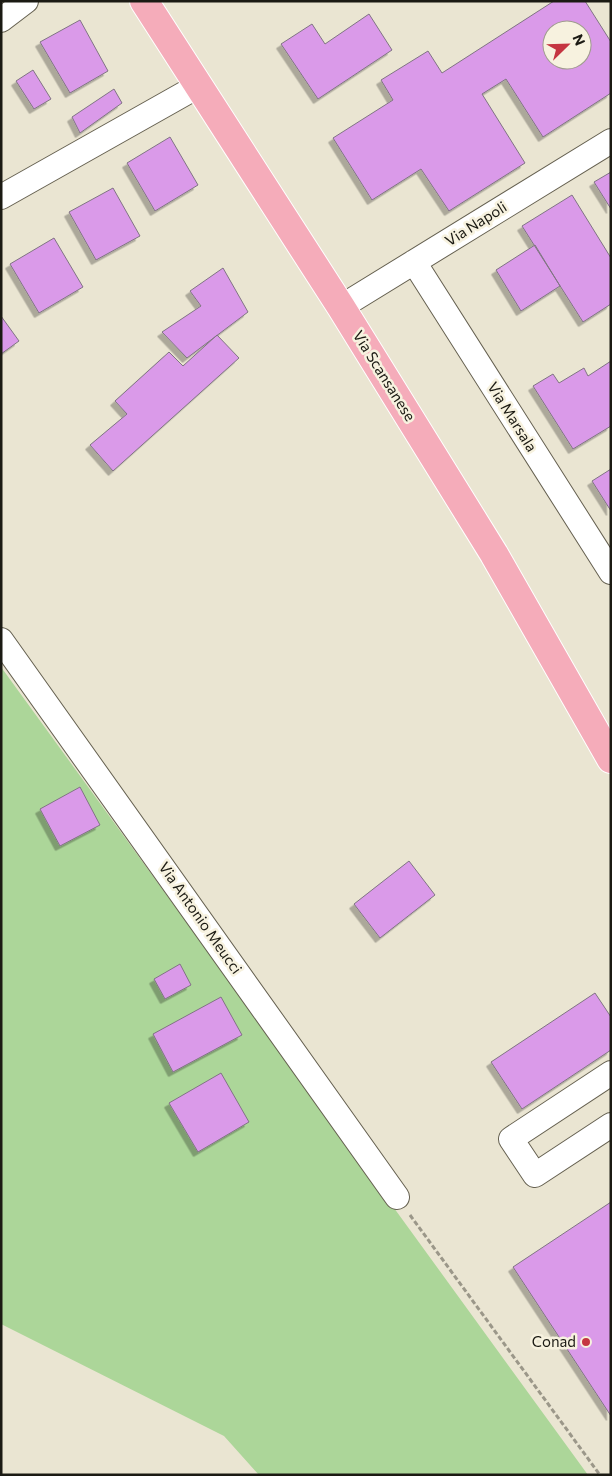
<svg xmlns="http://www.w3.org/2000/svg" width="612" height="1476" viewBox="0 0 612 1476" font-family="Commissioner,sans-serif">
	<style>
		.green { fill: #acd699 }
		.building { fill: #da9ae9; stroke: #807483; fill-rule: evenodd; filter: url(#shadow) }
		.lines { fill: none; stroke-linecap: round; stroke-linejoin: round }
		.minor-casing { stroke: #656050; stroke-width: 26 }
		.major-casing { stroke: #fff; stroke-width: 30 }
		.path { stroke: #9b9789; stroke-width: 3; stroke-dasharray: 5 2.5; stroke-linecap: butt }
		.minor { stroke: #fff; stroke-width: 24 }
		.major { stroke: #f5acba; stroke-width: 28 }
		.poi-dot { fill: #c53541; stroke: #f7f2df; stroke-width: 2 }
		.labels { text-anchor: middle; stroke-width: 5; stroke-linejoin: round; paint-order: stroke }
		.street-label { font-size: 15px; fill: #1b1a13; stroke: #f7f2df }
		.poi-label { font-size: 15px; fill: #1b1a13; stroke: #f7f2df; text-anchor: end }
	</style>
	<defs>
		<filter id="shadow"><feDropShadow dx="-4.5" dy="4.5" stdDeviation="0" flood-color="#0004"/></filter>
	</defs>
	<rect width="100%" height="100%" fill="#eae5d2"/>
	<path class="green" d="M1,667L588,1475H259L224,1436L1,1324Z"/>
	<path class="building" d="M554,1H585L611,42V93L543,137L506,79L482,94L525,163L449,211L421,169L372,200L333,138L393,100L381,80L428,51L442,73ZM552,30H582V60H552Z
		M369,14L392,50L318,99L281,44L312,24L325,44Z
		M80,20L108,71L70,93L40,42Z
		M33,70L51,99L34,109L16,81Z
		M114,89L122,103L80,133L72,117Z
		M170,137L198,185L155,211L127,163Z
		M611,172V209L594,182Z
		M113,188L140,236L96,260L69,212Z
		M572,195L611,258V304L583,322L522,226Z
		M54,238L83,287L39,313L10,264Z
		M535,245L560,286L521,311L496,270Z
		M223,268L248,312L187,358L162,332L201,306L190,291Z
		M1,316L19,341L1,354Z
		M217,335L239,358L113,471L90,445L127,414L115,401L169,352L183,366Z
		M611,361V426L573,449L533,386L553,374L559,383L584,368L588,376Z
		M611,469V511L592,481Z
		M80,787L100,825L60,846L40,809Z
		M409,861L435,895L380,938L354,904Z
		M180,964L191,985L165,999L154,979Z
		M595,993L611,1017V1050L522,1109L491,1062Z
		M221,997L242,1035L173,1072L153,1034Z
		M221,1073L249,1122L198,1152L169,1103Z
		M611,1202V1416L513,1267Z"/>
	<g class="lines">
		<g class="minor-casing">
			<path id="minor" d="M1,20L26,1
				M1,197L198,86
				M414,262L611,572
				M341,307L611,141
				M1,640L397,1197
				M611,1073L511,1139L535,1175L611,1125"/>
		</g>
		<g class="major-casing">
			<path id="major" d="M144,1L341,307L494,554L611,759"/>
		</g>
		<path class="path" d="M410,1215L600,1475"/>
		<use href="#minor" class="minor"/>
		<use href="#major" class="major"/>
	</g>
	<circle class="poi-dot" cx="586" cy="1342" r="5"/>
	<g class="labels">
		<g class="street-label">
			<text transform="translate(476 224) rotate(-32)" y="5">Via Napoli</text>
			<text transform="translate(384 376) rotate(58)" y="5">Via Scansanese</text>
			<text transform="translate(512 417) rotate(58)" y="5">Via Marsala</text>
			<text transform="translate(200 918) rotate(55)" y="5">Via Antonio Meucci</text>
		</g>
		<g class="poi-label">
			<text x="576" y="1347">Conad</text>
		</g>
	</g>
	<rect width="612" height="1476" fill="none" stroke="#1b1a13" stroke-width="5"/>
	<g transform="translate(567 45) rotate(67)"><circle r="24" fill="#f7f2df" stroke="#9f9c8d"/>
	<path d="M0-4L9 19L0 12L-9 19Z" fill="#c53541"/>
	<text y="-8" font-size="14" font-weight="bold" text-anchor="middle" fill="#1b1a13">N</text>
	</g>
</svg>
